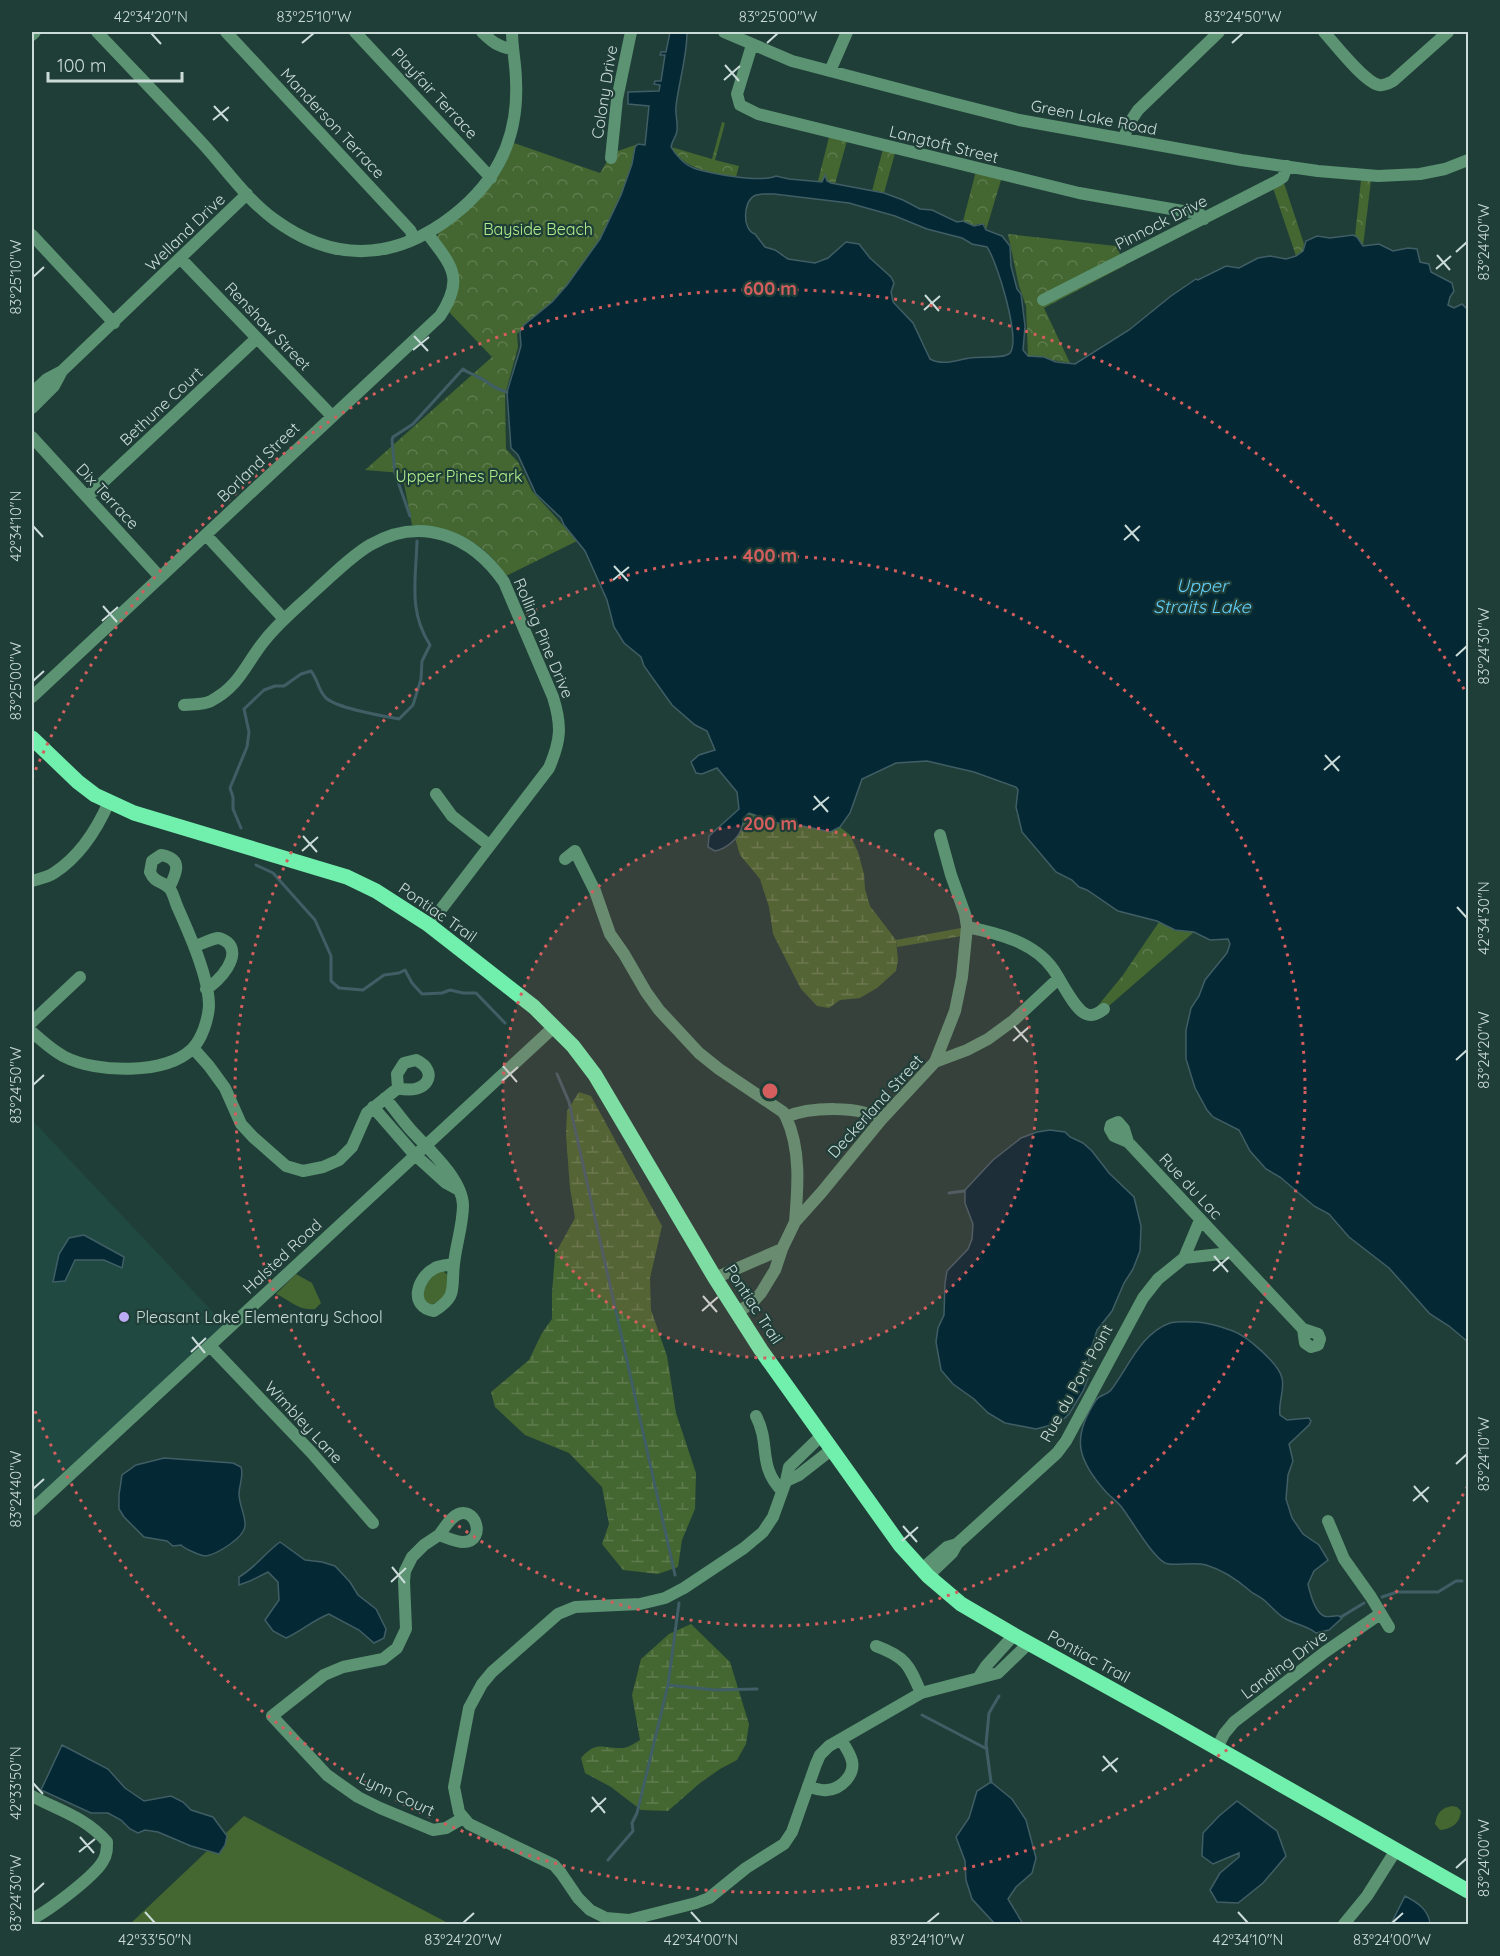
<svg xmlns="http://www.w3.org/2000/svg" width="1500" height="1956" viewBox="0 0 1500 1956" font-family="Quicksand,sans-serif">
	<style>
		.built { fill: #204942 }
		.grass { fill: #446630 }
		.wetland { fill: url(#wetland-marsh) }
		.park { fill: url(#park-crowns) }
		.water { fill: #042834; stroke: #405e65; stroke-width: 1.5; fill-rule: evenodd }
		.lines { fill: none; stroke-linecap: round; stroke-linejoin: round }
		.stream { stroke: #405e65; stroke-width: 3 }
		.minor { stroke: #5b9373; stroke-width: 12 }
		.major { stroke: #71efad; stroke-width: 15 }
		.ticks { fill: none; stroke: #cbdcd8; stroke-width: 2 }
		.ring { fill: none; stroke: #d35e5d; stroke-width: 3; stroke-dasharray: 3 6 }
		.poi-dot { fill: #bcaaf5; stroke: #203e38; stroke-width: 2 }
		.labels { text-anchor: middle; stroke-width: 4.5; stroke-linejoin: round; paint-order: stroke }
		.street-label { font-size: 16px; fill: #cbdcd8; stroke: #203e38 }
		.park-label { font-size: 16px; fill: #afee8c; stroke: #203e38 }
		.poi-label { font-size: 16px; fill: #cbdcd8; stroke: #203e38; text-anchor: start }
		.water-label { font-size: 18px; font-style: italic; fill: #63cff9; stroke: #203e38 }
		.centre { fill: #d35e5d; stroke: #203e38; stroke-width: 3 }
		.ring-label { font-size: 18px; text-anchor: middle; font-weight: bold; fill: #d35e5d; stroke: #203e38; stroke-width: 4.5; stroke-linejoin: round; paint-order: stroke }
		.neatline { fill: none; stroke: #cbdcd8; stroke-width: 2 }
		.ticks-label { font-size: 15px; text-anchor: middle; fill: #cbdcd8 }
	</style>
	<defs>
		<pattern id="wetland-marsh" width="20" height="14" patternUnits="userSpaceOnUse" patternTransform="scale(1.5)"><rect width="20" height="14" fill="#446630"/><path d="M1 5h8M5 5V1M11 12h8M15 12V8" fill="none" stroke="#5e7b4d"/></pattern>
		<pattern id="park-crowns" width="20" height="18" patternUnits="userSpaceOnUse" patternTransform="scale(1.5)"><rect width="20" height="18" fill="#446630"/><path d="M2 6a3 3 0 1 1 6 0M12 15a3 3 0 1 1 6 0" fill="none" stroke="#5e7b4d"/></pattern>
	</defs>
	<rect width="100%" height="100%" fill="#203e38"/>
	<path class="built" d="M32,1120L227,1327L32,1510Z"/>
	<path class="grass" d="M443,1271L449,1276C448,1292 446,1298 431,1305L424,1301L422,1290L435,1273Z
		M296,1274L312,1283L321,1303L315,1309C298,1311 290,1300 276,1294Z
		M1452,1806L1457,1807L1461,1811C1460,1823 1452,1829 1440,1830L1435,1824C1437,1813 1441,1808 1452,1806Z
		M244,1816L450,1924H130Z"/>
	<path class="wetland" d="M749,813L768,818L795,830L797,826C814,826 824,836 840,827L850,835L858,852L864,874L865,889L870,906L896,940L898,960L896,971L877,988L860,998L840,1000L829,1008L817,1006L801,989L773,934L769,907L760,879L740,855L735,838C741,831 741,818 749,813Z
		M579,1092L591,1096L662,1226L650,1278L651,1310L667,1356L676,1413L696,1473L695,1509L682,1540L678,1567L658,1574L623,1570L602,1544L609,1524L602,1487L569,1453L525,1435L495,1407L491,1392L529,1360L542,1333L552,1319V1293L555,1254L575,1218L570,1188L566,1135L567,1111Z
		M691,1624L730,1662L749,1724L746,1744L737,1760L720,1769L700,1783L668,1811L641,1810L611,1787L585,1773L581,1758C597,1740 602,1749 622,1748C628,1748 635,1743 640,1740L632,1695L641,1659L669,1634Z"/>
	<path class="park" d="M722,122L725,123L715,160L739,166L736,177C711,173 687,170 672,149L671,147L712,159Z
		M829,137L847,141L835,184L827,181H818Z
		M514,143L600,173L612,153L638,144L619,205L592,267L517,334L518,347L505,395L506,449L518,462L532,491L577,541L506,576C483,540 453,528 412,525L402,473L365,470L492,357L448,311L456,293L437,237L439,232Z
		M883,149L895,153L884,193L872,191Z
		M976,171L1002,177L986,230L985,225L978,224L974,226L963,221Z
		M1361,180L1371,181L1363,246L1355,236Z
		M1284,183L1304,244L1303,251L1296,256L1273,188Z
		M1008,234L1116,246L1126,265L1044,308L1070,363L1028,356L1026,306L1019,286Z
		M1159,922L1175,930L1194,932L1095,1018L1092,1013L1123,975Z
		M961,928L962,936L897,947L896,940Z"/>
	<path class="water" d="M670,32H687C687,57 679,81 676,106C675,114 678,122 677,130C677,136 672,140 671,147C676,156 686,166 696,169C714,174 760,183 776,176L789,179L822,182L825,175L827,181L831,183L884,193L903,200L920,209L932,210L957,222L963,221L974,226L983,224L986,230L1002,236L1010,246L1011,266L1017,289L1021,294L1025,326L1023,350L1028,356L1044,357L1056,362L1075,364L1129,330L1171,296L1196,279L1198,280L1226,266L1239,268L1258,258L1270,256L1286,259L1296,256L1303,251L1306,241L1317,236L1330,238L1353,235L1357,237L1363,246L1379,244L1393,251L1408,248L1417,249L1420,262L1429,264L1431,272L1452,283L1454,291L1450,297L1448,305L1454,308L1462,304L1468,310V1342L1449,1326L1430,1314L1389,1268L1349,1237L1329,1214L1314,1206L1280,1177L1266,1169L1250,1151L1239,1130L1213,1117L1207,1110L1195,1088L1186,1059V1030L1191,1008L1199,996L1205,980L1227,953L1230,944L1228,939L1210,940L1194,932L1175,930L1157,921L1118,911L1087,890L1079,887L1072,880L1056,872L1022,832L1016,807L1018,790L1016,787L974,772L927,761L896,763L862,779L850,813L840,827L830,832L803,826H787L749,813C742,818 744,823 741,830C736,841 725,849 715,851L708,847L709,836L739,809L737,792L717,768L702,774L696,773L691,762L699,755L715,750L707,731L695,725L672,705L644,666L641,657L624,643L614,627L607,600L585,551L564,525L561,518L536,494L518,455L511,448L507,392L521,346L520,332L524,325L552,302L567,285L600,239L621,195L632,164L635,147L638,144L645,145L649,106L628,104V92L659,91L660,85L654,84L655,81H661L665,55H660L661,52H666ZM774,194L849,203L895,216L927,229L962,238L972,244L987,247C997,261 1021,339 1010,353C1005,359 979,356 970,358C956,360 943,366 930,359L913,323L893,302L891,292L894,283L891,277L870,258L859,244L846,242L828,258L815,263L788,259L775,250L765,247L755,234C742,230 743,202 754,196C759,193 768,194 774,194Z
		M1050,1130L1065,1132L1070,1137L1083,1143L1092,1151L1109,1173L1134,1197L1141,1226L1140,1251L1133,1269L1124,1283L1112,1311L1097,1330L1089,1356L1088,1378L1083,1391L1069,1414L1059,1423L1036,1429L1005,1423L988,1413L974,1399L953,1384L941,1370L936,1342L938,1328L944,1315L945,1283L947,1271L968,1249L972,1239L973,1224L965,1203V1190L993,1160L1021,1138L1037,1132Z
		M84,1235L124,1257L122,1268L104,1260H75L65,1281L53,1282L59,1254L69,1238Z
		M1197,1322C1209,1323 1222,1327 1233,1331C1247,1336 1279,1364 1282,1378C1285,1389 1278,1403 1280,1415L1287,1420L1309,1418L1311,1421L1309,1425L1289,1444L1293,1461L1288,1475L1286,1499L1292,1518L1303,1534L1319,1545L1328,1560L1314,1571L1308,1584C1310,1593 1315,1612 1324,1616C1328,1618 1335,1615 1339,1616L1342,1618L1329,1630L1316,1633C1308,1626 1294,1624 1284,1618C1276,1613 1271,1606 1264,1600C1259,1596 1253,1594 1249,1590C1235,1578 1223,1570 1206,1565C1193,1561 1174,1567 1165,1563C1152,1556 1132,1521 1123,1509C1119,1503 1112,1498 1107,1493C1077,1460 1071,1438 1096,1400C1100,1394 1106,1396 1111,1390C1128,1368 1141,1333 1170,1323C1178,1321 1189,1322 1197,1322Z
		M164,1458L233,1463L241,1467C244,1476 239,1485 239,1494C239,1505 246,1516 245,1526C244,1538 217,1554 206,1556C201,1556 185,1549 181,1545L173,1546L167,1541L144,1537L124,1517L119,1509V1495L122,1475L136,1465Z
		M280,1542L305,1560L322,1562L335,1566L350,1582L358,1595L376,1609L386,1629L384,1638L374,1643L359,1630L329,1614C313,1620 302,1631 286,1638L273,1631L265,1620L279,1600L278,1582L268,1572L250,1581L239,1585V1577C255,1568 265,1553 280,1542Z
		M62,1745L108,1769L125,1788L144,1801L171,1796L183,1802L191,1810L213,1817L227,1836L225,1845L219,1854L191,1846L158,1832L145,1830L138,1833L130,1829L121,1820L108,1813H91L41,1790Z
		M991,1782L1012,1799L1026,1820L1036,1858L1032,1873L1016,1887L1008,1899L1023,1924H995L972,1899L966,1880L965,1861L956,1837L969,1818L977,1791Z
		M1237,1801L1277,1831L1286,1856L1263,1883L1238,1903L1217,1902L1210,1890L1220,1873L1239,1857V1853L1213,1864L1202,1856L1203,1833L1219,1816Z
		M1405,1896C1417,1902 1429,1910 1430,1924H1391Z"/>
	<g class="lines">
		<path class="stream" d="M410,516L395,473L392,440L393,437L413,424L463,369C468,373 471,373 476,376C489,381 490,388 507,392
			M241,828L233,809V797L230,788L247,747L249,732L244,709L264,690L275,686H284L301,674L311,671C318,680 318,689 325,697C334,708 383,716 399,719L413,705L421,679L422,661L430,645C408,611 416,579 417,541
			M256,865L273,873L315,920L331,956V981L339,988L363,990L384,975L399,973L405,970L412,983L422,994L442,993L450,990L463,993H476L505,1023
			M557,1074L569,1102L675,1575
			M949,1193L964,1191
			M1382,1597L1397,1592H1438L1456,1581H1462
			M1341,1617L1364,1603
			M668,1685L715,1690L757,1689
			M922,1715L987,1749
			M991,1782L986,1744L989,1713L999,1696
			M608,1860L633,1831L632,1823L637,1813L668,1685L679,1603"/>
		<path class="minor" d="M97,32C132,69 168,106 203,144C226,169 247,200 275,220C330,260 386,262 443,223C493,188 519,143 516,81C516,65 512,48 512,32
			M226,32L410,230L414,238
			M355,32L491,178
			M482,32C491,41 498,47 512,49
			M724,32L792,61L952,103L1019,120L1241,160L1318,171L1378,176L1420,174L1445,169L1468,160
			M1324,32C1335,44 1364,82 1379,85C1385,86 1389,83 1393,81L1448,32
			M32,35L35,32
			M752,45L737,94L740,105L758,114L1079,193L1200,214L1204,219
			M830,71L847,32
			M1124,139L1128,125L1138,110L1219,32
			M611,158L617,99L631,32
			M32,235L114,323
			M181,259L331,415
			M1043,300L1277,181L1283,177L1287,166
			M32,393L47,379L62,371L247,194
			M32,408L54,386L62,371
			M32,437L160,577
			M87,497L257,338
			M206,535L284,619
			M32,697L440,316C465,278 452,266 427,233
			M184,705C193,704 204,705 211,701C240,686 246,663 265,640C280,621 300,605 317,589C334,574 350,557 370,545C421,515 472,536 504,582L553,697C562,726 561,740 549,768L429,925
			M436,794L452,816L489,845
			M565,859L575,851L595,891L610,934L624,954L646,992L659,1010L699,1053L719,1069L783,1112L786,1117C801,1149 798,1187 795,1222
			M32,881C39,879 48,877 54,873C79,857 97,829 109,802
			M967,927C997,933 1034,942 1053,969C1061,980 1074,1009 1086,1014C1092,1017 1099,1013 1104,1009
			M195,946C202,944 211,939 218,938C221,938 224,940 227,942C243,955 219,982 206,989
			M32,1022L80,977
			M32,1032C42,1041 53,1051 65,1057C96,1073 166,1075 192,1049C202,1039 208,1020 209,1006C209,977 189,933 177,906C175,901 173,893 170,889C164,881 155,884 150,872L152,861L161,855C184,859 176,874 169,888
			M193,1048L209,1066L225,1088L241,1124L253,1137L286,1166L303,1171L323,1167L339,1160L352,1147L367,1113L398,1088C426,1096 441,1072 416,1060L404,1063L397,1074L398,1088
			M935,1062L955,1011L962,977L967,927L965,914L951,875L940,835
			M385,1098C394,1108 402,1120 411,1130C428,1149 462,1178 463,1205C463,1225 456,1244 454,1264C451,1289 458,1296 434,1311C408,1307 417,1277 435,1268C440,1265 448,1265 454,1264
			M373,1107L414,1154L446,1183L459,1190
			M786,1117C809,1107 861,1105 881,1120
			M1128,1142L1124,1129L1118,1122L1111,1125L1110,1129L1114,1136L1128,1142L1303,1329L1305,1343L1311,1347L1318,1345L1320,1339L1318,1334L1303,1329
			M1184,1258L1230,1253
			M715,1278L782,1249
			M737,1312L751,1304L761,1293L775,1270L782,1249L795,1222L821,1193L881,1120L935,1062L967,1050L988,1039L1014,1020L1058,979
			M210,1346L311,1452L373,1523
			M756,1416C771,1445 757,1465 782,1491
			M821,1436L789,1467L786,1481L773,1517L763,1532L744,1548L684,1588L665,1598L640,1604L575,1607L558,1614L492,1672L482,1684L469,1708L454,1787L459,1812L469,1824L554,1865L561,1873L578,1898L590,1910L606,1918L629,1920L696,1903L709,1898L746,1868L784,1844L792,1832L816,1764L820,1755L829,1746L921,1693L998,1673L1029,1643
			M786,1481L799,1475L831,1450
			M32,1510L555,1026
			M1328,1521L1344,1559L1371,1597L1389,1627
			M439,1535C444,1529 448,1521 455,1516C475,1502 488,1542 463,1542C455,1542 446,1537 439,1535L424,1545L412,1557L405,1571L404,1581L406,1629L397,1648L383,1659L343,1667L324,1675L272,1716L327,1775L358,1797L380,1808L433,1830L446,1828L463,1818
			M957,1544L1057,1453L1066,1441L1143,1298L1158,1279L1184,1258L1200,1220
			M922,1569L947,1547L957,1544L952,1553L928,1576
			M876,1646C906,1657 909,1665 921,1693
			M979,1677L986,1666L1014,1635
			M1217,1748L1224,1734L1234,1722L1325,1652L1380,1614
			M808,1786C813,1788 821,1791 827,1790C841,1789 855,1775 852,1761C850,1753 845,1746 841,1740
			M32,1796C60,1811 85,1817 107,1842C107,1849 107,1855 103,1861C94,1877 48,1911 32,1919
			M1344,1924L1367,1896L1396,1850"/>
		<path class="major" d="M32,738L78,782L95,795L134,813L347,877L376,891L429,925L534,1007L573,1046L595,1075L715,1278L761,1350L900,1545L928,1576L961,1604L1014,1635L1164,1718L1468,1891"/>
	</g>
	<path class="ticks" d="M151,33L161,44M302,43L314,33M767,43L778,33M1232,43L1243,33M725,65L739,81M724,80L740,66M214,106L228,121M213,120L229,107M1456,252L1467,242M1437,255L1450,270M1436,269L1451,256M33,277L44,267M925,295L939,311M924,310L940,296M414,336L428,351M413,350L429,337M1125,525L1139,541M33,526L43,537M1124,540L1140,526M614,566L628,581M613,580L629,567M103,606L117,622M102,621L118,607M1456,656L1467,646M33,681L44,671M1325,755L1339,771M1324,770L1340,756M814,796L828,812M813,810L829,797M303,836L317,852M302,851L318,837M1457,907L1467,918M1014,1026L1028,1042M1013,1041L1029,1027M1456,1060L1467,1050M503,1066L517,1082M502,1081L518,1067M33,1085L44,1075M1214,1256L1228,1272M1213,1271L1229,1257M703,1296L717,1312M702,1311L718,1297M192,1337L205,1353M191,1352L206,1338M1456,1464L1467,1454M1414,1486L1428,1502M33,1489L44,1479M1413,1501L1429,1487M903,1526L917,1542M902,1541L918,1527M392,1567L405,1583M391,1582L406,1568M1103,1756L1117,1772M1102,1771L1118,1758M33,1783L43,1794M592,1797L605,1813M591,1812L606,1798M80,1837L94,1853M79,1852L95,1839M1456,1868L1467,1858M33,1893L44,1883M145,1912L155,1923M691,1912L701,1923M1238,1912L1248,1923M463,1923L474,1913M927,1923L939,1913M1392,1923L1403,1913"/>
	<circle cx="770" cy="1091" r="267" fill="#d35e5d" fill-opacity=".12"/>
	<g class="ring">
		<circle cx="770" cy="1091" r="267"/>
		<circle cx="770" cy="1091" r="535"/>
		<path d="M1468 1486A802 802 0 0 1 32 1404M32 778A802 802 0 0 1 1468 696"/>
	</g>
	<circle class="poi-dot" cx="124" cy="1317" r="6"/>
	<g class="labels">
		<g class="street-label">
			<text transform="translate(604 92) rotate(-81)" y="6">Colony Drive</text>
			<text transform="translate(435 93) rotate(47)" y="6">Playfair Terrace</text>
			<text transform="translate(1094 117) rotate(11)" y="6">Green Lake Road</text>
			<text transform="translate(333 123) rotate(47)" y="6">Manderson Terrace</text>
			<text transform="translate(944 144) rotate(14)" y="6">Langtoft Street</text>
			<text transform="translate(1161 222) rotate(-27)" y="6">Pinnock Drive</text>
			<text transform="translate(185 232) rotate(-44)" y="6">Welland Drive</text>
			<text transform="translate(268 326) rotate(46)" y="6">Renshaw Street</text>
			<text transform="translate(161 406) rotate(-43)" y="6">Bethune Court</text>
			<text transform="translate(258 462) rotate(-44)" y="6">Borland Street</text>
			<text transform="translate(108 496) rotate(47)" y="6">Dix Terrace</text>
			<text transform="translate(544 638) rotate(67)" y="6">Rolling Pine Drive</text>
			<text transform="translate(438 912) rotate(35)" y="6">Pontiac Trail</text>
			<text transform="translate(875 1106) rotate(-48)" y="6">Deckerland Street</text>
			<text transform="translate(1191 1186) rotate(47)" y="6">Rue du Lac</text>
			<text transform="translate(282 1256) rotate(-43)" y="6">Halsted Road</text>
			<text transform="translate(754 1304) rotate(57)" y="6">Pontiac Trail</text>
			<text transform="translate(1076 1383) rotate(-61)" y="6">Rue du Pont Point</text>
			<text transform="translate(304 1422) rotate(47)" y="6">Wimbley Lane</text>
			<text transform="translate(1089 1656) rotate(29)" y="6">Pontiac Trail</text>
			<text transform="translate(1284 1664) rotate(-37)" y="6">Landing Drive</text>
			<text transform="translate(397 1794) rotate(25)" y="6">Lynn Court</text>
		</g>
		<g class="park-label">
			<text x="538" y="235">Bayside Beach</text>
			<text x="459" y="482">Upper Pines Park</text>
		</g>
		<g class="poi-label">
			<text x="136" y="1323">Pleasant Lake Elementary School</text>
		</g>
		<g class="water-label">
			<text x="1202" y="592">Upper<tspan x="1202" dy="21">Straits Lake</tspan></text>
		</g>
	</g>
	<circle cx="770" cy="1091" r="9" class="centre"/>
	<g class="ring-label">
		<text x="770" y="295">600 m</text>
		<text x="770" y="562">400 m</text>
		<text x="770" y="830">200 m</text>
	</g>
	<rect width="1500" height="1956" fill="none" stroke="#203e38" stroke-width="66"/>
	<path d="M48 72v9h134v-9" fill="none" stroke="#cbdcd8" stroke-width="3"/>
	<text x="57" y="72" font-size="18" fill="#cbdcd8" stroke="#203e38" stroke-width="4.5" paint-order="stroke">100 m</text>
	<rect x="33" y="33" width="1434" height="1890" class="neatline"/>
	<g class="ticks-label">
		<text x="151" y="22">42°34'20"N</text>
		<text x="314" y="22">83°25'10"W</text>
		<text x="778" y="22">83°25'00"W</text>
		<text x="1243" y="22">83°24'50"W</text>
		<text transform="translate(1484 242) rotate(-90)" y="5">83°24'40"W</text>
		<text transform="translate(16 277) rotate(-90)" y="5">83°25'10"W</text>
		<text transform="translate(16 526) rotate(-90)" y="5">42°34'10"N</text>
		<text transform="translate(1484 646) rotate(-90)" y="5">83°24'30"W</text>
		<text transform="translate(16 681) rotate(-90)" y="5">83°25'00"W</text>
		<text transform="translate(1484 918) rotate(-90)" y="5">42°34'30"N</text>
		<text transform="translate(1484 1050) rotate(-90)" y="5">83°24'20"W</text>
		<text transform="translate(16 1085) rotate(-90)" y="5">83°24'50"W</text>
		<text transform="translate(1484 1454) rotate(-90)" y="5">83°24'10"W</text>
		<text transform="translate(16 1489) rotate(-90)" y="5">83°24'40"W</text>
		<text transform="translate(16 1783) rotate(-90)" y="5">42°33'50"N</text>
		<text transform="translate(1484 1858) rotate(-90)" y="5">83°24'00"W</text>
		<text transform="translate(16 1893) rotate(-90)" y="5">83°24'30"W</text>
		<text x="155" y="1945">42°33'50"N</text>
		<text x="463" y="1945">83°24'20"W</text>
		<text x="701" y="1945">42°34'00"N</text>
		<text x="927" y="1945">83°24'10"W</text>
		<text x="1248" y="1945">42°34'10"N</text>
		<text x="1392" y="1945">83°24'00"W</text>
	</g>
</svg>
